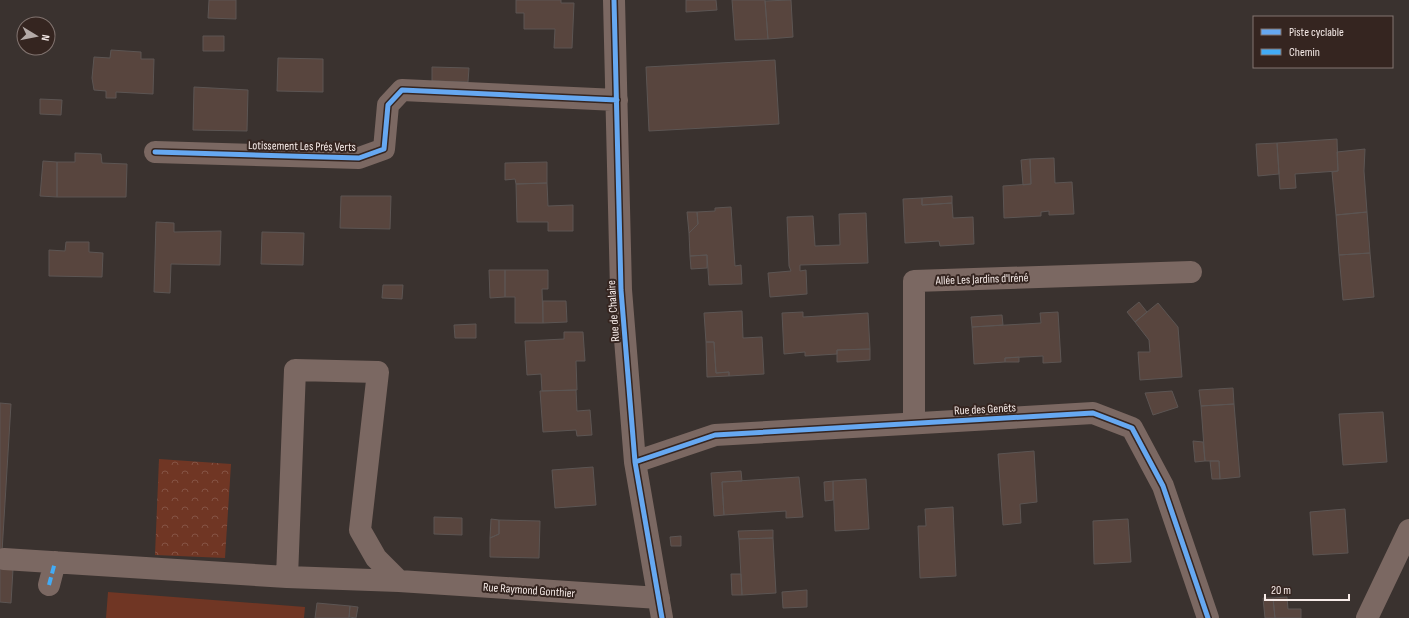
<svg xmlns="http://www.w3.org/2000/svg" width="1409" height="618" viewBox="0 0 1409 618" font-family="'Sofia Sans Condensed',sans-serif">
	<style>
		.park { fill: url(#park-crowns) }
		.pitch { fill: #703624 }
		.building { fill: #58453e; stroke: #5c5553 }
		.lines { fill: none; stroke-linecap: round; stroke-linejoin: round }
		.minor { stroke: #7b6862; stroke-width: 22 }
		.quiet { stroke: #42abf6; stroke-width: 4; stroke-dasharray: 8 4; stroke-linecap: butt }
		.cycleway-casing { stroke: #352520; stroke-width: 8 }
		.cycleway { stroke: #66a8f1; stroke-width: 5 }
		.labels { text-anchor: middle; stroke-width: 4; stroke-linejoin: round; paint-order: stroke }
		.street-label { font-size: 12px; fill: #f6ebe8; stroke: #352520 }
	</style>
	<defs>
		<pattern id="park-crowns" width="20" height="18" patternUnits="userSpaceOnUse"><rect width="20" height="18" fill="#703624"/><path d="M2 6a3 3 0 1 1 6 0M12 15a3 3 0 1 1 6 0" fill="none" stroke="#855344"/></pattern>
	</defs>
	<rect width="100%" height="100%" fill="#3a322f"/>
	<path class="park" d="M159,459L231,464L225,558L155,555Z"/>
	<path class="pitch" d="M108,592L305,607L304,618H106Z"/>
	<path class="building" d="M209,0H236V19L208,18Z
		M516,0H561V3H574L572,48H554L555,29H524V13H516Z
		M686,0H716L717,10L686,12Z
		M732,0H765L768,39L735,40Z
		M791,0L793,37L768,39L765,1Z
		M203,36H224V51H203Z
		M111,50L141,52V59H154L153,94L116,92V98H106V91L94,90L92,78L94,57L110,58Z
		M278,58L323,59V92L277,91Z
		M775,60L779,124L649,131L646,67Z
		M432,67L469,68L468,82L432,81Z
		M194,87L248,90L247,131L193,130Z
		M40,99L62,100L61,115L40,114Z
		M1337,139L1338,171L1295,174L1296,188L1280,189L1277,143Z
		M1277,143L1279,174L1258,176L1256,144Z
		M1365,149L1364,171L1367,212L1336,215L1332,172L1338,171L1337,152Z
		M75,153L101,154L102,163L127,164L126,197H57V162H75Z
		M1054,158L1055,183L1072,182L1074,214L1049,215V211L1041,212V216L1004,218L1003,186L1031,184L1030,159Z
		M1030,159L1031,184L1023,185L1021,160Z
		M43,161L57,162V197L40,196Z
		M547,162V183L516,184L515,179L505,180V163Z
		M547,183L548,206L573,205V231H548V222H517L516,184Z
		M341,196H391L390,229L340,228Z
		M952,196V203L922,205V198Z
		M922,198V205L952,203L953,218L973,217L974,244L940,246L939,241L905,243L903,199Z
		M731,207L735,266L741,265L742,284L709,285L707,255L690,256L689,233L698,224L697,212L715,211V208Z
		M687,212H697L698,224L689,233Z
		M1367,212L1370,253L1339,255L1336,215Z
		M866,213L868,263L800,265V271L806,270L807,294L770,297L768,273L791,271L789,266L787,217L813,216L815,246L840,245L839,214Z
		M156,222L174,223V232L221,231L220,265L171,264L170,293L154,292Z
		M262,232L304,233L303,265L261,264Z
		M66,242H89V252L103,253L102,277L49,276V250L65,251Z
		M1370,253L1374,297L1343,300L1339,255Z
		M707,255V268L691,269L690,256Z
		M489,270H505V297L490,298Z
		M505,270H548V289H542L543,323H515V297H505Z
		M383,285H403L402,299L382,298Z
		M543,301H566L567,322L543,323Z
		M1139,302L1147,312L1135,322L1127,312Z
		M1158,303L1178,327L1182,377L1140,380L1138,352H1150L1149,340L1135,322Z
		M742,311L743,338L762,337L764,374L729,376V372L716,373L714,342H706L704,313Z
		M803,312V317L868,313L870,349L837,350V354L805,356V352L784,354L782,313Z
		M1058,312L1061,362L1043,363V356L1005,358V362L974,364L972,327L1041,323L1040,313Z
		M1002,315L1003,325L972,327L971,317Z
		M476,324V338H455L454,325Z
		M564,332H583L585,361H576L577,390L542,391L541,374L527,375L525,341L564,339Z
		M706,342H714L716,373L729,372V376L707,377Z
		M870,349V360L837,362V350Z
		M1019,357V362H1005V358Z
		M1233,388L1234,404L1201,406L1199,390Z
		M576,390L577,411L590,410L592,435L577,436L576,430L543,432L540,391Z
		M1172,391L1178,407L1153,415L1145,393Z
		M0,403L11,404L2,552H0Z
		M1234,404L1240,477L1220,479L1219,461H1205L1201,406Z
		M1383,412L1387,462L1343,465L1339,414Z
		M1193,441L1203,442L1205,461L1195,462Z
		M1034,451L1037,502L1020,504L1021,523L1003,525L998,454Z
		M1210,461H1219L1220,479H1212Z
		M593,467L596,505L555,508L552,470Z
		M741,471L742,481L722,482L724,515L714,516L711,473Z
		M799,477L803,517L786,518V511L724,515L722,482Z
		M866,479L869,529L835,531L833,481Z
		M833,481V500L825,501L824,482Z
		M953,507L956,576L920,578L918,526H926L925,509Z
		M1345,509L1348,553L1313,555L1310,512Z
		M434,517L462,518V535L434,534Z
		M491,519L499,520V534L490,538Z
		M1128,519L1131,562L1094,564L1093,521Z
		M499,520L540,521L539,558L490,557V538L499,534Z
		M773,530V538L739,539L738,531Z
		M681,536V546H671L670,537Z
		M773,538L776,593L742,595L739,539Z
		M0,568L13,569L11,603L0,602Z
		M731,574H741L742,595H732Z
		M807,590V607L783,608L782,592Z
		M1287,597L1288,609H1301V618H1275L1273,598Z
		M1263,598H1273L1275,618H1265Z
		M317,603L350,606L349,618H315Z
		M350,606L358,607L356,618L349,617Z"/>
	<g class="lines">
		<path class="minor" d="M614,0L621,290L635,462L662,618
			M155,152L359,158L384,149L388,105L402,90L617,100
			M295,370L378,372L360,530L376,558L399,581L287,577Z
			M914,423V281L1191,272
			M635,462L715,435L1093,413L1132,428L1163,486L1208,618
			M4,559L287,577
			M399,581L659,598
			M49,585L55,562
			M1367,618L1409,530"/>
		<path class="quiet" d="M49,585L55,562"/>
		<g class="cycleway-casing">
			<path id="cycleway" d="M614,0L621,290L635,462L662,618
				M155,152L359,158L384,149L388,105L402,90L617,100
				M635,462L715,435L1093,413L1132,428L1163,486L1208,618"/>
		</g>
		<use href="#cycleway" class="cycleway"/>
	</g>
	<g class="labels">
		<g class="street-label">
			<text transform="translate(302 146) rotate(1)" y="4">Lotissement Les Prés Verts</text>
			<text transform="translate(982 279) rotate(-2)" y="4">Allée Les Jardins d'Iréné</text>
			<text transform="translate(613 311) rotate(-94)" y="4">Rue de Chalaire</text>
			<text transform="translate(985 409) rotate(-3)" y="4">Rue des Genêts</text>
			<text transform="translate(529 590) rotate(4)" y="4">Rue Raymond Gonthier</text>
		</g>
	</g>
	<rect x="1253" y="16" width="140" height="52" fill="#352520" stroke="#827470"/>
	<rect x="1261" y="29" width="20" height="6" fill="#66a8f1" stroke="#827470"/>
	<text x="1289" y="36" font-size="12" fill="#f6ebe8">Piste cyclable</text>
	<rect x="1261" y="49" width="20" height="6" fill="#42abf6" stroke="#827470"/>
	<text x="1289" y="56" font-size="12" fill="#f6ebe8">Chemin</text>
	<g transform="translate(36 36) rotate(100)"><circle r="19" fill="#352520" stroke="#827470"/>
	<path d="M0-3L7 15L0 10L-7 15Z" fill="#b4aaa7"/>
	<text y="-6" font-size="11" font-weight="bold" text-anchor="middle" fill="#f6ebe8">N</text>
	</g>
	<path d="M1265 594v6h84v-6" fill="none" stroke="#f6ebe8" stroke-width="2"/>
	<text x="1271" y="594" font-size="12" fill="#f6ebe8" stroke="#352520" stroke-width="3" paint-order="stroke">20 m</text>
</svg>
